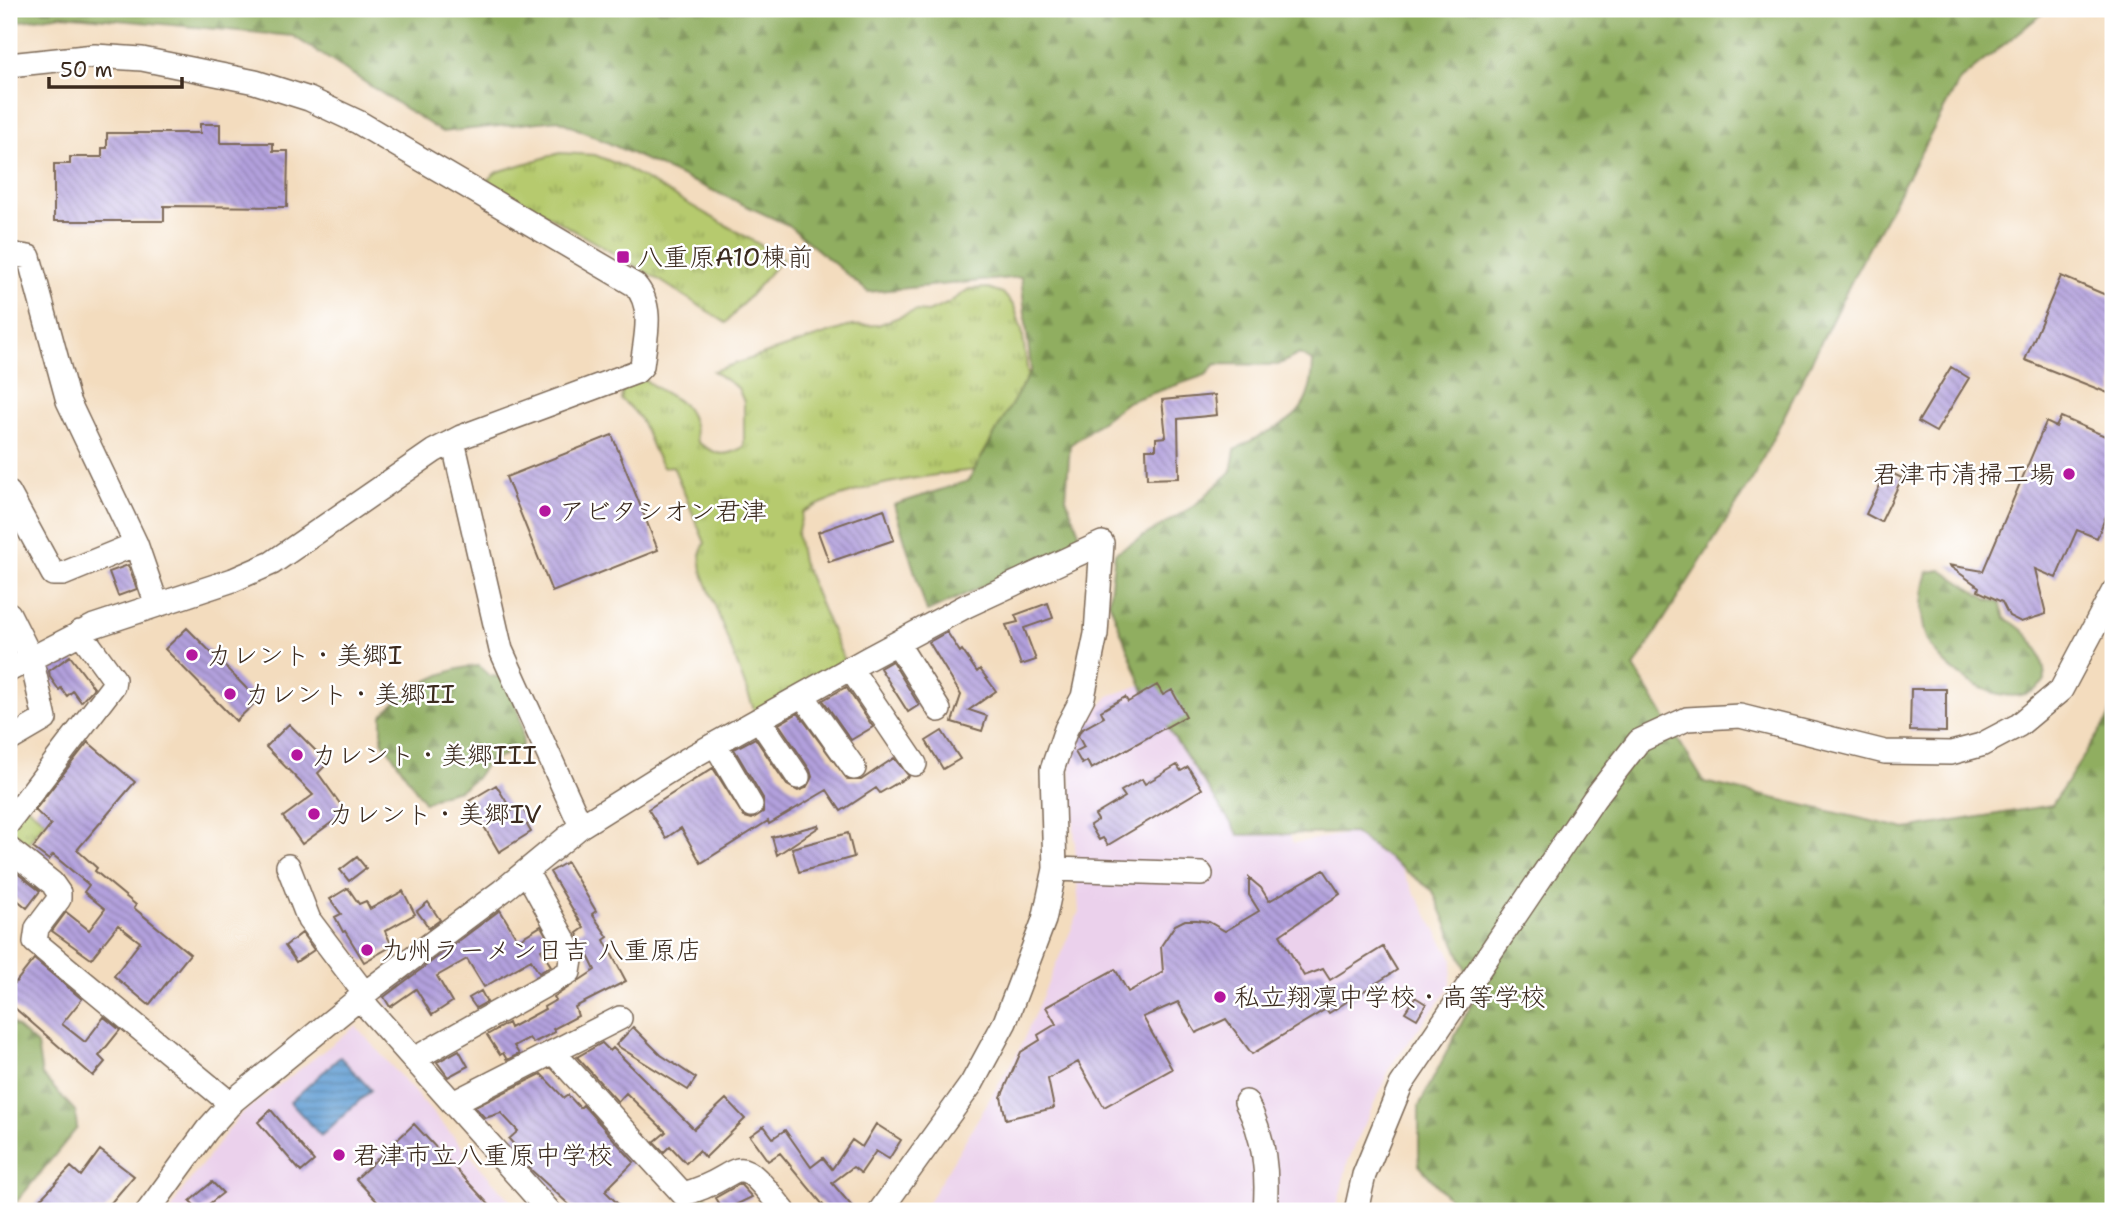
<svg xmlns="http://www.w3.org/2000/svg" width="2122" height="1220" viewBox="0 0 2122 1220" font-family="'Shantell Sans','Klee One',sans-serif">
	<style>
		.built { fill: #ebd1ec }
		.grass { fill: url(#grass-tufts); stroke: #787a46; stroke-width: 2 }
		.forest { fill: url(#forest-firs); stroke: #666c40; stroke-width: 2 }
		.water { fill: url(#water-rules); stroke: #4f6479; stroke-width: 2 }
		.building { fill: url(#building-back-hatch) }
		.lines { fill: none; stroke-linecap: round; stroke-linejoin: round }
		.minor-casing { stroke: #7b6856; stroke-width: 26 }
		.minor { stroke: #fff; stroke-width: 23 }
		.poi-dot { fill: #b5179e; stroke: #fff; stroke-width: 2.5 }
		.labels { text-anchor: middle; stroke-width: 5; stroke-linejoin: round; paint-order: stroke }
		.poi-label { font-size: 26px; fill: #3b2a1e; stroke: #fff; text-anchor: start }
	</style>
	<defs>
		<pattern id="grass-tufts" width="24" height="20" patternUnits="userSpaceOnUse" patternTransform="scale(1.75)"><rect width="24" height="20" fill="#b6ca6e"/><path d="M3 7l-1-3M5 7V3M7 7l1-3M15 17l-1-3M17 17v-4M19 17l1-3" fill="none" stroke="#95a45a"/></pattern>
		<pattern id="forest-firs" width="22" height="20" patternUnits="userSpaceOnUse" patternTransform="scale(1.75)"><rect width="22" height="20" fill="#90ae61"/><path d="M5 1l3.5 6h-7zM16 11l3.5 6h-7z" fill="#778e4f"/></pattern>
		<pattern id="water-rules" width="6" height="5" patternUnits="userSpaceOnUse" patternTransform="scale(1.75)"><rect width="6" height="5" fill="#639fd4"/><path d="M0 2.5h6" fill="none" stroke="#5382ab"/></pattern>
		<pattern id="building-back-hatch" width="6" height="6" patternUnits="userSpaceOnUse" patternTransform="scale(1.75)"><rect width="6" height="6" fill="#b2a0dd"/><path d="M-1 5l2 2M0 0l6 6M5-1l2 2" fill="none" stroke="#9283b3"/></pattern>
	</defs>
	<rect width="100%" height="100%" fill="#fff"/>
	<filter id="ink" filterUnits="userSpaceOnUse"><feTurbulence type="fractalNoise" baseFrequency=".0143" numOctaves="2"/><feDisplacementMap in="SourceGraphic" scale="14" xChannelSelector="R" yChannelSelector="G"/><feConvolveMatrix kernelMatrix="1 2 1 2 8 2 1 2 1" color-interpolation-filters="sRGB"/></filter>
	<filter id="wash" filterUnits="userSpaceOnUse"><feTurbulence type="fractalNoise" baseFrequency=".00686" numOctaves="4" result="noise"/><feDisplacementMap in="SourceGraphic" scale="28" xChannelSelector="R" yChannelSelector="G"/><feGaussianBlur stdDeviation="1.57" result="paint"/><feColorMatrix in="noise" values="0 0 0 0 0 0 0 0 0 0 0 0 0 0 0 0 0 1.4 0 .05"/><feComposite in="paint" operator="in"/></filter>
	<g filter="url(#wash)">
		<rect width="100%" height="100%" fill="#f3dcbe"/>
		<path class="built" d="M1191,668L1230,683L1293,843L1378,829L1453,960L1450,987L1392,1064L1348,1161L1336,1211H923L1019,1050L1079,912L1069,742L1109,696Z
			M356,1026L519,1211H171L179,1195L240,1115Z"/>
		<path class="grass" d="M560,153L595,155L622,166L783,258L726,323L661,281L487,180L497,172Z
			M988,288L1003,293L1014,306L1022,330L1029,383L982,469C919,477 860,483 803,512L797,534L802,561L844,660L755,712L702,571L700,554L705,543L673,466L663,467C645,441 649,419 621,400L623,386L644,379C675,404 692,395 697,442C717,454 721,459 744,447V402L738,388L713,371L850,326L878,325L915,311L928,312L947,304L969,289Z
			M25,805L45,821L22,851L9,841V828Z
			M705,1194L714,1211H672L679,1204L684,1209Z"/>
		<path class="forest" d="M9,9H2048L1960,80L1856,272L1752,480L1634,667L1704,782L1906,829L2052,805L2109,717L2113,702V1211H1460L1419,1165V1106L1476,995L1433,891L1354,833L1239,835L1145,694L1109,601L1115,553L1194,506L1231,472L1235,450C1280,421 1312,425 1313,361L1299,354L1278,365L1216,364L1206,375L1127,402L1070,445L1066,498L1082,540L927,612L894,505L968,481L1031,370L1021,277L868,292L788,225L558,120L442,132L293,36L62,15L9,23Z
			M1941,570L1987,599L2000,603L2005,618C2030,632 2044,651 2045,680C2017,719 1949,677 1931,646C1918,625 1921,595 1928,572Z
			M479,666L490,676L505,677C514,700 525,721 522,746L487,763L475,779L459,790L440,795L425,803L382,740V715C406,690 444,667 479,666Z
			M9,1020L37,1045L42,1075L75,1111L77,1128L9,1211Z"/>
		<path class="water" d="M340,1057L371,1090L321,1136L290,1102Z"/>
		<g id="blocks">
			<path class="building" d="M200,124H220V143H273V151H288L287,207L164,206V221H54V164H70V157H102V148H107V133H200Z
				M2061,276L2113,298V395L2025,360Z
				M1951,367L1969,378L1936,432L1918,422Z
				M1215,395L1217,415L1178,419L1179,478L1147,479L1146,449H1156V438L1166,437L1162,400Z
				M2061,417L2112,439L2109,446L2113,448V499L2097,538L2077,530L2056,578L2035,569L2046,614L2021,622L2009,616L2002,602L1978,591L1979,587L1948,565L1983,571L2046,422L2056,427Z
				M612,435L658,550L552,592L506,477Z
				M1887,471L1902,478L1881,522L1866,514Z
				M884,509L894,540L829,562L818,532Z
				M128,565L137,589L118,596L109,572Z
				M1048,603L1053,618L1024,628L1036,660L1021,665L1006,625L1018,622L1015,615Z
				M187,628L258,700L236,721L165,649Z
				M947,632L960,652L962,650L977,672L980,669L996,691L969,710L987,716L982,731L952,722L961,695L929,642Z
				M70,656L94,688L81,702L73,691L67,696L61,688L59,690L50,677L49,671Z
				M892,661L919,705L908,712L880,668Z
				M1157,685L1163,695L1172,690L1186,716L1091,769L1087,761L1082,764L1075,752L1084,747L1078,736L1081,730L1104,717L1101,711L1125,697L1128,702Z
				M846,687L873,727L851,740L823,700Z
				M1911,689H1946V732L1910,731Z
				M798,713L848,780H861L894,758L909,776L880,793L876,788L841,811L827,790L769,824L768,821L701,863L681,828L666,838L648,809L713,768L744,817L752,819L763,812V798L734,749L755,738L787,785L798,791L806,788L812,777L810,770L779,724Z
				M289,724L328,763L318,773L346,812L302,844L283,817L313,795L266,747Z
				M942,731L960,759L943,769L926,741Z
				M88,742L135,782L77,850L97,868L95,871L136,905L134,908L190,954L149,1005L114,976L140,942L118,925L91,959L52,931L66,912L89,930L105,909L84,892L89,885L53,855L49,860L33,848L51,825L35,810Z
				M1177,765L1181,771L1188,767L1202,789L1108,845L1103,838L1099,840L1090,825L1098,820L1095,815L1125,797L1121,791L1142,779L1145,784Z
				M496,785L512,811L521,806L531,822L527,825L531,832L499,852L469,801Z
				M818,825L819,827L777,855L772,837Z
				M848,833L854,857L799,872L792,848Z
				M357,857L366,868L349,881L340,870Z
				M567,862L596,911L592,914L608,937L604,940L626,981L575,1007L578,1016L553,1029L555,1032L533,1043L529,1038L514,1046L519,1054L507,1060L503,1053L500,1055L487,1035L508,1023L510,1028L545,1009L544,1007L556,1000L554,997L595,970L577,933L584,928L550,872Z
				M9,867L40,891L27,908L9,893Z
				M1324,870L1340,894L1280,935L1304,976L1323,969L1330,980L1383,947L1397,970L1329,1013L1326,1009L1252,1054L1226,1019L1196,1033L1178,1002L1143,1017L1172,1069L1104,1107L1078,1062L1048,1079L1054,1108L1006,1119L1001,1097L1021,1052L1040,1040L1038,1035L1056,1024L1046,1007L1115,969L1128,992L1163,972L1161,946L1175,925L1185,920H1197L1209,922L1225,931L1259,911L1249,895V878L1261,888L1269,901Z
				M348,888L359,904L366,901L370,909L403,891L415,914L385,931L392,946L364,962L345,931L343,932L335,917L341,914L330,899Z
				M428,902L440,920L429,928L417,911Z
				M500,910L518,940L541,926L551,944L541,950L551,966L539,973L531,960L484,987L467,959L437,976L452,1002L432,1015L416,989L390,1007L384,997Z
				M302,933L314,950L296,962L285,946Z
				M34,959L82,999L62,1024L85,1042L104,1017L120,1030L99,1056L105,1062L93,1076L9,1003V978L15,983Z
				M481,991L487,1002L476,1008L469,998Z
				M1415,997L1426,1004L1417,1019L1405,1012Z
				M633,1027L661,1055L696,1078L688,1090L616,1045Z
				M602,1043L610,1051L613,1048L694,1129L726,1099L745,1119L705,1158L699,1151L686,1163L670,1146L664,1152L654,1142L666,1132L626,1093L618,1102L577,1057Z
				M459,1050L468,1066L448,1077L437,1062Z
				M541,1074L564,1098L568,1095L580,1108L583,1105L634,1162L605,1191L625,1211H576L529,1168L532,1165L509,1139L518,1131L501,1113L485,1118L475,1107Z
				M271,1110L314,1161L301,1172L258,1122Z
				M414,1124L495,1211H386L356,1179Z
				M876,1124L901,1140L889,1159L876,1151L861,1173L853,1167L832,1183L856,1211H828L780,1153L768,1161L750,1136L764,1126L773,1138L785,1130L811,1167L823,1158L832,1169L852,1140L862,1147Z
				M100,1150L134,1176L104,1211H29L71,1167L81,1176Z
				M212,1182L223,1193L200,1211L190,1201Z
				M740,1184L752,1197L723,1211L715,1198Z"/>
		</g>
	</g>
	<g filter="url(#ink)">
		<use href="#blocks" fill-opacity="0" stroke="#7b6856" stroke-width="2"/>
		<g class="lines">
			<g class="minor-casing">
				<path id="minor" d="M9,65L95,56L142,59L255,82L309,99L358,122L635,285C655,307 645,339 642,366L636,372L461,437L434,451L272,563L233,580L94,626L9,670
					M9,254L29,257L68,401L136,544L157,605
					M453,441L501,650L581,826
					M9,493L53,574H63L136,544
					M9,614L31,658L45,719L9,740
					M897,643L939,710
					M850,668L915,764
					M803,696L854,768
					M760,721L798,777
					M715,744L751,805
					M9,822L113,686L114,679L80,632
					M9,849L52,883L59,893V899L37,928L35,942L231,1104
					M288,866L309,920L365,994
					M1055,869L1201,874
					M360,999L549,1211
					M553,1052L683,1194C748,1178 729,1141 784,1211
					M414,1059L569,972L572,954L526,871
					M1246,1102C1265,1137 1268,1173 1265,1211
					M453,1103L620,1018
					M148,1211L207,1130L233,1101L372,988L502,891L581,826L688,759L867,659L966,606L1102,543L1096,634L1083,697L1066,729L1052,770L1055,869L1044,920L1005,1022L972,1083L880,1211
					M1356,1211L1364,1175L1401,1085L1594,799L1639,741L1687,719L1740,716L1885,752L1951,753L1981,745L2019,725L2061,690L2113,592"/>
			</g>
			<use href="#minor" class="minor"/>
		</g>
	</g>
	<g class="poi-dot">
		<rect x="616" y="250" width="14" height="14" rx="3.5"/>
		<circle cx="2069" cy="474" r="7"/>
		<circle cx="545" cy="511" r="7"/>
		<circle cx="192" cy="655" r="7"/>
		<circle cx="230" cy="694" r="7"/>
		<circle cx="297" cy="755" r="7"/>
		<circle cx="314" cy="814" r="7"/>
		<circle cx="367" cy="950" r="7"/>
		<circle cx="1220" cy="997" r="7"/>
		<circle cx="339" cy="1155" r="7"/>
	</g>
	<g class="labels">
		<g class="poi-label">
			<text x="637" y="266">八重原A10棟前</text>
			<text x="2055" y="483" text-anchor="end">君津市清掃工場</text>
			<text x="559" y="520">アビタシオン君津</text>
			<text x="206" y="664">カレント・美郷I</text>
			<text x="244" y="703">カレント・美郷II</text>
			<text x="311" y="764">カレント・美郷III</text>
			<text x="328" y="823">カレント・美郷IV</text>
			<text x="381" y="959">九州ラーメン日吉 八重原店</text>
			<text x="1234" y="1006">私立翔凜中学校・高等学校</text>
			<text x="353" y="1164">君津市立八重原中学校</text>
		</g>
	</g>
	<rect width="2122" height="1220" fill="none" stroke="#fff" stroke-width="35"/>
	<path d="M49 77v10h133v-10" fill="none" stroke="#3b2a1e" stroke-width="3.5"/>
	<text x="60" y="77" font-size="21" fill="#3b2a1e" stroke="#ffffff" stroke-width="5" paint-order="stroke">50 m</text>
</svg>
